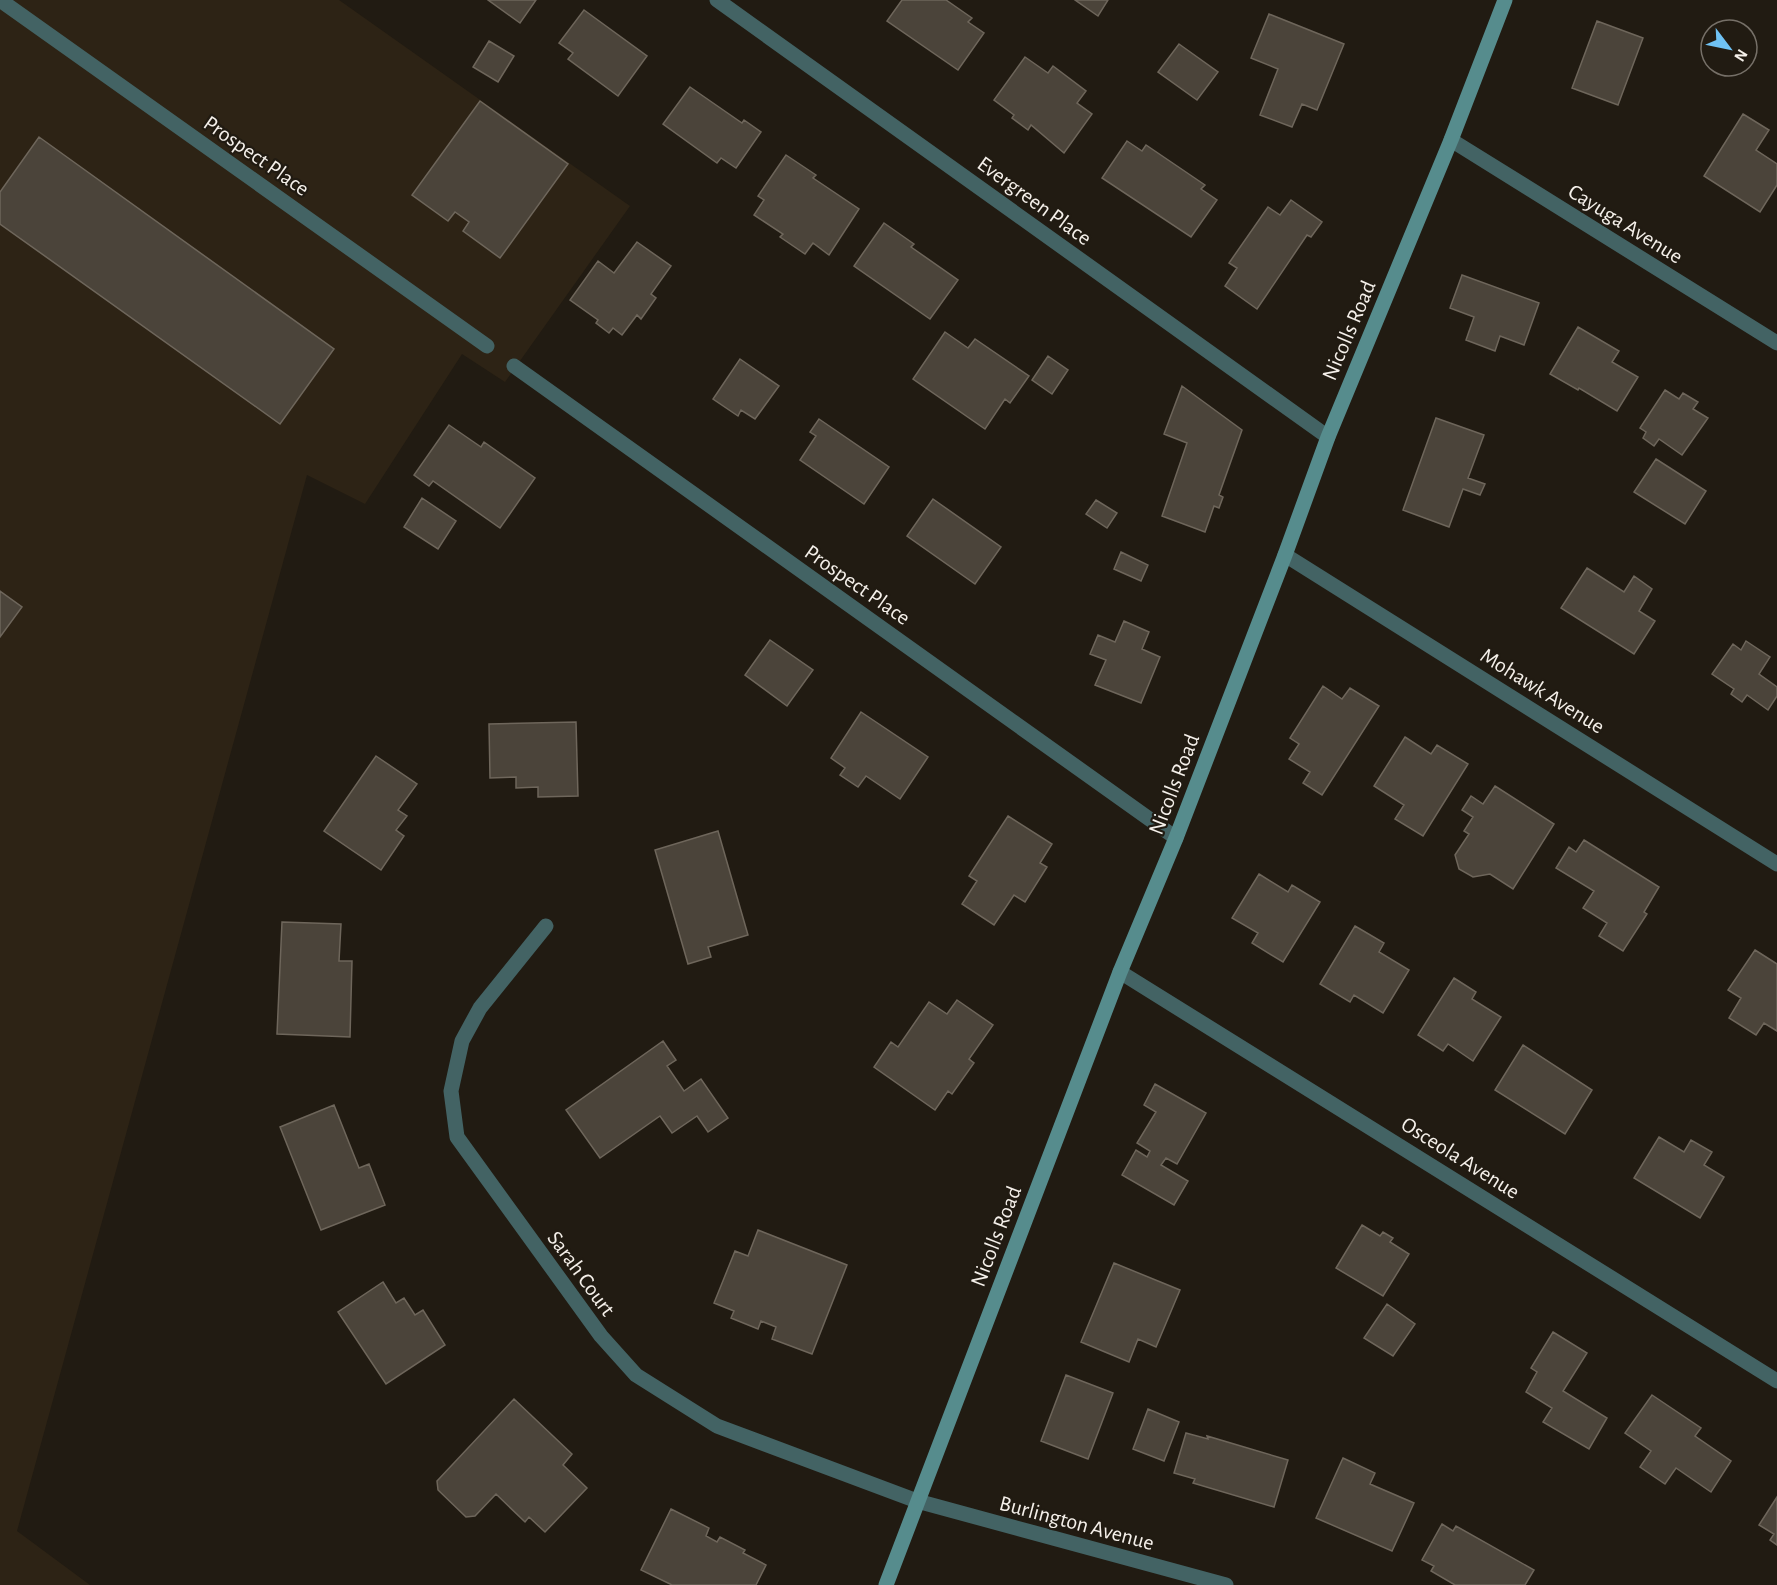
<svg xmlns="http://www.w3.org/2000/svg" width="1777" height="1585" viewBox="0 0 1777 1585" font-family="'Alegreya Sans',sans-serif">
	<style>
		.built { fill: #2d2315 }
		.building { fill: #4b443a; stroke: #6e665b; stroke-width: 1.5 }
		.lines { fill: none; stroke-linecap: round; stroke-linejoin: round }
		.street { stroke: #436364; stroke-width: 15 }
		.secondary { stroke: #568c8d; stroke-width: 15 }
		.labels { text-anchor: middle; stroke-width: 4.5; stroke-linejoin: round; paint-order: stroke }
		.street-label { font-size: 22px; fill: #f5f0ea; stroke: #211b12 }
	</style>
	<rect width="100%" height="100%" fill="#211b12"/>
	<path class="built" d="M0,0H339L630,206L505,382L462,354L365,504L307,475L17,1531L90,1585H0Z"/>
	<path class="building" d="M488,0H536L520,23Z
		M902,0H946L972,18L968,22L984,33L958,70L887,21Z
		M1075,0H1108L1098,16Z
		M584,10L647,56L618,96L568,59L573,53L559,43Z
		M1269,14L1344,44L1317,110L1302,104L1292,127L1260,115L1278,69L1251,58Z
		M1597,21L1643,38L1618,105L1572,88Z
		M489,41L514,56L498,82L473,67Z
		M1179,44L1218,72L1197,100L1158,72Z
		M1025,57L1048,73L1053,66L1086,91L1077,103L1092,114L1064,153L1031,125L1028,130L1012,118L1014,115L994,100Z
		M690,87L742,123L744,120L761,132L736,168L721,158L717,163L663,124Z
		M480,101L568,164L500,258L463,231L469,222L455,212L448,221L412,195Z
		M1743,114L1769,130L1756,150L1777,164V185L1760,212L1704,176Z
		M39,137L334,349L280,424L0,224V192Z
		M1127,141L1142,151L1146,145L1205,185L1201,189L1217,200L1191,237L1102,178Z
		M786,155L816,175L813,178L859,209L829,255L813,243L805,254L780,237L783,234L754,215L764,200L758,196Z
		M1291,200L1322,222L1311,237L1307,235L1257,309L1225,286L1237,268L1229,263L1268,207L1280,215Z
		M884,223L914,244L911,247L958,280L930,319L854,266Z
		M637,242L671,266L651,294L656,298L641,319L637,315L622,335L613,328L609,333L596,323L598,320L570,300L598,261L614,273Z
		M1462,275L1539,303L1524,345L1500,336L1495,351L1466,340L1474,317L1450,308Z
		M1578,327L1619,351L1612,362L1638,377L1617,411L1579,388L1578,390L1550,374Z
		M945,332L968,348L975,339L1029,376L1010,403L1005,399L985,429L913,379Z
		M1048,356L1068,370L1052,394L1032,380Z
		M740,359L779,386L755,419L741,410L738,416L713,399Z
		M1182,386L1242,430L1219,495L1223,497L1219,508L1214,506L1205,532L1162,516L1187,443L1164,434Z
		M1665,390L1679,399L1683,393L1698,402L1693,409L1708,418L1682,455L1659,439L1654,446L1643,438L1646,432L1640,428Z
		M1436,418L1484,435L1468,478L1485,484L1480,495L1463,489L1449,527L1403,510Z
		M819,419L889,467L864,504L800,460L816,436L810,432Z
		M449,425L481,447L484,442L535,478L500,528L433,481L429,486L414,475Z
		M1656,459L1706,491L1685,524L1634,492Z
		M422,498L456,521L438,549L404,527Z
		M933,499L1001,547L975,584L907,536Z
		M1096,500L1117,513L1107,528L1086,514Z
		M1121,552L1148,565L1141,581L1114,569Z
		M1587,568L1624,592L1634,576L1652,589L1639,611L1655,621L1634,654L1561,608Z
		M0,591L22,607L0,637Z
		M1124,621L1149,632L1142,649L1160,657L1141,703L1095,685L1106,660L1090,654L1098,635L1115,642Z
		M770,640L813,670L787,706L745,675Z
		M1746,641L1770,657L1759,674L1777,687V696L1768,710L1747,695L1742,702L1731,694L1734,689L1712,674L1733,644L1741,650Z
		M1323,686L1342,699L1350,688L1379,706L1322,795L1303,783L1310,772L1289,759L1299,744L1290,738Z
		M861,712L928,757L900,799L866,776L858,787L840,775L845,768L831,758Z
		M576,722L578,796L538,797V787L516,788V777L490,778L489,724Z
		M1405,737L1431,754L1437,745L1468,764L1423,836L1395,819L1404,805L1374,786Z
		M376,756L417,784L398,810L407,816L396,830L404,836L381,870L324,831Z
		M1495,786L1554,824L1513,889L1490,874L1473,877L1459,869L1455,855L1469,834L1464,831L1473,817L1462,810L1471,796L1483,804Z
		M1008,816L1052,844L1040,863L1047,867L1025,902L1014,895L994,925L962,904L977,881L969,876Z
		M718,831L748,935L708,947L711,957L688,964L655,850Z
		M1584,840L1659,887L1644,912L1647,914L1623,951L1599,936L1607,923L1583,908L1594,891L1556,868L1569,847L1576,852Z
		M1259,874L1288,892L1292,885L1320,902L1283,962L1252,943L1258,933L1232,918Z
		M282,922L341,924L339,961H352L350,1037L277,1034Z
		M1355,926L1384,943L1379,952L1409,970L1383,1013L1354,995L1350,1002L1320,984Z
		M1755,950L1777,964V1031L1764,1023L1756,1035L1729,1018L1741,998L1728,990Z
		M1454,978L1476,992L1472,999L1501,1017L1473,1061L1448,1044L1443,1051L1418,1035Z
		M957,1000L993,1025L969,1059L974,1063L952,1094L948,1091L935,1110L874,1067L891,1042L898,1047L929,1002L947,1014Z
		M663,1041L676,1060L667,1066L684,1091L701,1079L728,1118L708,1132L697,1116L672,1133L660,1116L600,1158L566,1110Z
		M1523,1045L1592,1090L1565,1134L1495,1090Z
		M1155,1084L1206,1113L1177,1164L1166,1158L1161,1165L1188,1181L1174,1205L1122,1175L1136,1150L1147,1157L1150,1151L1137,1143L1156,1112L1144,1105Z
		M334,1105L359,1168L369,1164L385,1205L321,1230L280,1127Z
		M1659,1137L1684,1152L1691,1140L1712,1152L1704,1165L1724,1177L1700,1218L1634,1178Z
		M1362,1225L1380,1236L1383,1232L1393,1238L1390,1242L1409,1254L1383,1296L1336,1268Z
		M758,1230L847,1265L812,1354L772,1339L776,1327L761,1321L758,1329L731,1318L734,1311L714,1303L735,1251L748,1256Z
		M1114,1263L1180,1290L1156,1347L1138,1339L1129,1362L1081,1342Z
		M383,1282L396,1303L404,1298L415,1315L423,1310L445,1345L386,1384L338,1312Z
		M1387,1304L1415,1324L1393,1356L1364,1338Z
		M1553,1332L1587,1353L1563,1391L1607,1418L1589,1449L1543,1422L1552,1408L1526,1392L1537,1372L1531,1368Z
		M1066,1375L1113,1393L1088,1459L1041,1441Z
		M1652,1395L1701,1428L1695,1436L1731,1461L1711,1492L1676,1468L1665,1484L1640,1467L1651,1451L1625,1433Z
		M514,1399L572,1454L563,1465L587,1488L545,1532L529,1517L525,1522L496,1494L475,1516L466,1517L438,1490L437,1481Z
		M1148,1409L1179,1422L1164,1461L1133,1449Z
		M1186,1433L1208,1439L1207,1436L1288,1460L1274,1507L1193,1483L1195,1479L1174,1473Z
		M1343,1458L1375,1473L1370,1484L1414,1503L1392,1551L1316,1518Z
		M1777,1497V1545L1770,1540L1774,1534L1759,1525Z
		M671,1509L709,1528L706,1536L717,1542L720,1537L745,1550L743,1553L766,1565L756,1585H672L641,1570Z
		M1442,1524L1453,1531L1456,1526L1534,1570L1525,1585H1455L1431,1571L1434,1566L1422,1560Z"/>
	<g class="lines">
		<path class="street" d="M0,0L487,346
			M717,0L1328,437
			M1451,140L1777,343
			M514,366L1176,838
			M1285,555L1777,864
			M546,926L480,1008L462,1041L451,1091L457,1137L601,1336L636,1375L717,1426L917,1501L1226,1585
			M1120,972L1777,1381"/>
		<path class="secondary" d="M886,1585L1120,972L1176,838L1285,555L1328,437L1451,140L1505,0"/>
	</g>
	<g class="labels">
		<g class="street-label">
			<text transform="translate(257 155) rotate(35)" y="8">Prospect Place</text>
			<text transform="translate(1035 200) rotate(36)" y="8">Evergreen Place</text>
			<text transform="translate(1626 223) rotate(32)" y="8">Cayuga Avenue</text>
			<text transform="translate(1348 330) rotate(-67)" y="8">Nicolls Road</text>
			<text transform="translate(858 584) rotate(35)" y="8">Prospect Place</text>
			<text transform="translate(1543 690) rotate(32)" y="8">Mohawk Avenue</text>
			<text transform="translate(1173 784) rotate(-69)" y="8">Nicolls Road</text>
			<text transform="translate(1461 1157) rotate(32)" y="8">Osceola Avenue</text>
			<text transform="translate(995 1236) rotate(-69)" y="8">Nicolls Road</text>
			<text transform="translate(582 1273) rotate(54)" y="8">Sarah Court</text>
			<text transform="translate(1077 1522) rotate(15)" y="8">Burlington Avenue</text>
		</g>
	</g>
	<g transform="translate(1729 48) rotate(122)"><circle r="28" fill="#211b12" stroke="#767068" stroke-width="1.5"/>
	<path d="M0-4.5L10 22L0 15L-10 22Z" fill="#6fc2f4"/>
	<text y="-9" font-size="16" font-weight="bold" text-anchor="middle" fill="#f5f0ea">N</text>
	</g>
</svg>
